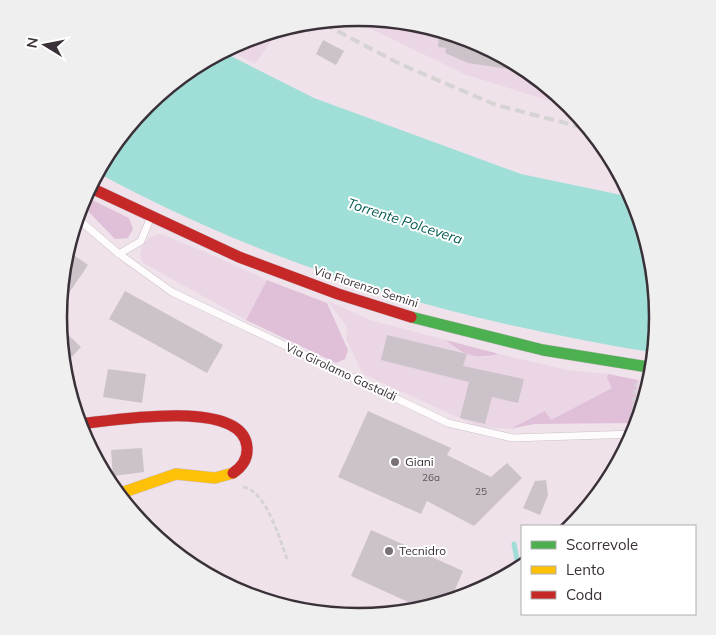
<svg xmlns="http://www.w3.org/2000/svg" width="716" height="635" viewBox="0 0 716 635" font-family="Mulish,sans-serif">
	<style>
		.built { fill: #ead6e4 }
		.green { fill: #e0c0d8 }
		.water { fill: #a0dfd7 }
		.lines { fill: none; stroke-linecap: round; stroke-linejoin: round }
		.stream { stroke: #a0dfd7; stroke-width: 5 }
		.building { fill: #ccc2c9 }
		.lane-casing { stroke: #cbc1c8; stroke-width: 8 }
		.fast-casing { stroke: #cbc1c8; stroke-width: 12 }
		.slow-casing { stroke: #cbc1c8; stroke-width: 12 }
		.jam-casing { stroke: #cbc1c8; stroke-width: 12 }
		.path { stroke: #d6d3d6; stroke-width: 3; stroke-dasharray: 5 2.5; stroke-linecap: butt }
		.lane { stroke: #fdfbfc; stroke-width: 7 }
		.fast { stroke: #4caf50; stroke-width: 11 }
		.slow { stroke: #ffc107; stroke-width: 11 }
		.jam { stroke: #c62828; stroke-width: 11 }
		.rail { stroke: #d6d3d5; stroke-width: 4; stroke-dasharray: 10 5; stroke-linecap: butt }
		.poi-dot { fill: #796f77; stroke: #fff; stroke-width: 2 }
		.labels { text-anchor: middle; stroke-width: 4; stroke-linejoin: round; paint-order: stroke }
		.number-label { font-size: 10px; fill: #5e555c }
		.street-label { font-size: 12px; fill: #3a3138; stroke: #fff }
		.poi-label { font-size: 12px; fill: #3a3138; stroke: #fff; text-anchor: start }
		.water-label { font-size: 14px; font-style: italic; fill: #065d53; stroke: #fff }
		.rim { fill: none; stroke: #3a3138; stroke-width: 2.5 }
	</style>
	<rect width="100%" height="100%" fill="#efe2eb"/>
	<path class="built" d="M358,18L473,40L572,108L464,74L351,19Z
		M269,35L273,38L255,64L229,50L243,40Z
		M157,234L164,235L212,255L267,280L246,320L143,263L140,257L142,246L148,238Z
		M328,301L370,320L446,340L460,352L484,357L499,354L567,370L608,374L607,378L613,388L550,421L545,411L510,429L479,427L363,374L346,339L347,327Z
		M638,380L645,381L637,423H634Z"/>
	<path class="green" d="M92,200L129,218L133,229L128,238L115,239L84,207L86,201Z
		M267,280L327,303L348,350L345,359L336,363L246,320Z
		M446,340L499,354C475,359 464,356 446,340Z
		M608,374L638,380L633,423L534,424L510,429L545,411L551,420L612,388L607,378Z"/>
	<path class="water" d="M225,53L314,98L521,174L631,197L635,203L658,318L651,352C615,347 579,339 543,332C389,301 238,249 100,174L146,105Z"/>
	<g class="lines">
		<path class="stream" d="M514,544L518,565
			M352,616L353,614"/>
	</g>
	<path class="building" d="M439,34L473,40L516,70L468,63L445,53L446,48L438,47Z
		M323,40L344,51L336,65L316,54Z
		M71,253L88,265L60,306Z
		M125,291L223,345L207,373L109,319Z
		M60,327L81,347L67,362L64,345Z
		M387,335L467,354L463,366L524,379L518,403L492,397L485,424L460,418L469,382L381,360Z
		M108,369L146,374L142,403L103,397Z
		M368,411L451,448L447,455L491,477L507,463L522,478L474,526L427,501L421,514L338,477Z
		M142,448L144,472L113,476L111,450Z
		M546,480L548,495L540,515L523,508L535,481Z
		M371,530L463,571L451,599L417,606L351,576Z"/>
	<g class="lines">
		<g class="lane-casing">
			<path id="lane" d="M78,219L119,254L172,292L448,423L513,438L634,434
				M119,254L141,241L150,219"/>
		</g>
		<g class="fast-casing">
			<path id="fast" d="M411,317L543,350L648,367"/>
		</g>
		<g class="slow-casing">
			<path id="slow" d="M121,493L176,474L215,478L233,473"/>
		</g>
		<g class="jam-casing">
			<path id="jam" d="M91,188L239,257L338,294L411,317
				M79,424C111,421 243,397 247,447C248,458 242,467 233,473"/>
		</g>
		<path class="path" d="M631,424L636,383
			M96,455L97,456
			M243,487C266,490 280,540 287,559"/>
		<use href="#lane" class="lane"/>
		<use href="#fast" class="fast"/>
		<use href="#slow" class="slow"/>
		<use href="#jam" class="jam"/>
		<path class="rail" d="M324,24L400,64L496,105L585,128"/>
	</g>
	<g class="poi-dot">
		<circle cx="395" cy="462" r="5"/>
		<circle cx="389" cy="551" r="5"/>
	</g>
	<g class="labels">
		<g class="number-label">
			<text x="431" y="481">26a</text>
			<text x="481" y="495">25</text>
		</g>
		<g class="street-label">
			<text transform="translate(366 287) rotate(18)" y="4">Via Fiorenzo Semini</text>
			<text transform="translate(341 372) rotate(25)" y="4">Via Girolamo Gastaldi</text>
		</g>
		<g class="poi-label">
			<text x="405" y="466">Giani</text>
			<text x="399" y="555">Tecnidro</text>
		</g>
		<g class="water-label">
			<text transform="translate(405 221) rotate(18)" y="5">Torrente Polcevera</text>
		</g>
	</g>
	<path d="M0 0H716V635H0ZM67 317a291 291 0 1 1 582 0a291 291 0 1 1-582 0Z" fill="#efefef" fill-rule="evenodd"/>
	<path class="rim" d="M67 317a291 291 0 1 1 582 0a291 291 0 1 1-582 0Z"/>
	<rect x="521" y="525" width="175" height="90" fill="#ffffff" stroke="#b0adaf"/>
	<rect x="531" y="541" width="25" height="8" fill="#4caf50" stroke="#b0adaf"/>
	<text x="566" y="550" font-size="15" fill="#3a3138">Scorrevole</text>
	<rect x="531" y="566" width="25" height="8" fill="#ffc107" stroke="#b0adaf"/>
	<text x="566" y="575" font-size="15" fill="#3a3138">Lento</text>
	<rect x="531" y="591" width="25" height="8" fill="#c62828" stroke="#b0adaf"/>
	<text x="566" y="600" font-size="15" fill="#3a3138">Coda</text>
	<g transform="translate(45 45) rotate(280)" stroke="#ffffff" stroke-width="4" paint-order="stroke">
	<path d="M0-4L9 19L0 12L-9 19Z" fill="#3a3138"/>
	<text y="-8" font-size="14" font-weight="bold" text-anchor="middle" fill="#3a3138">N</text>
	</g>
</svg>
